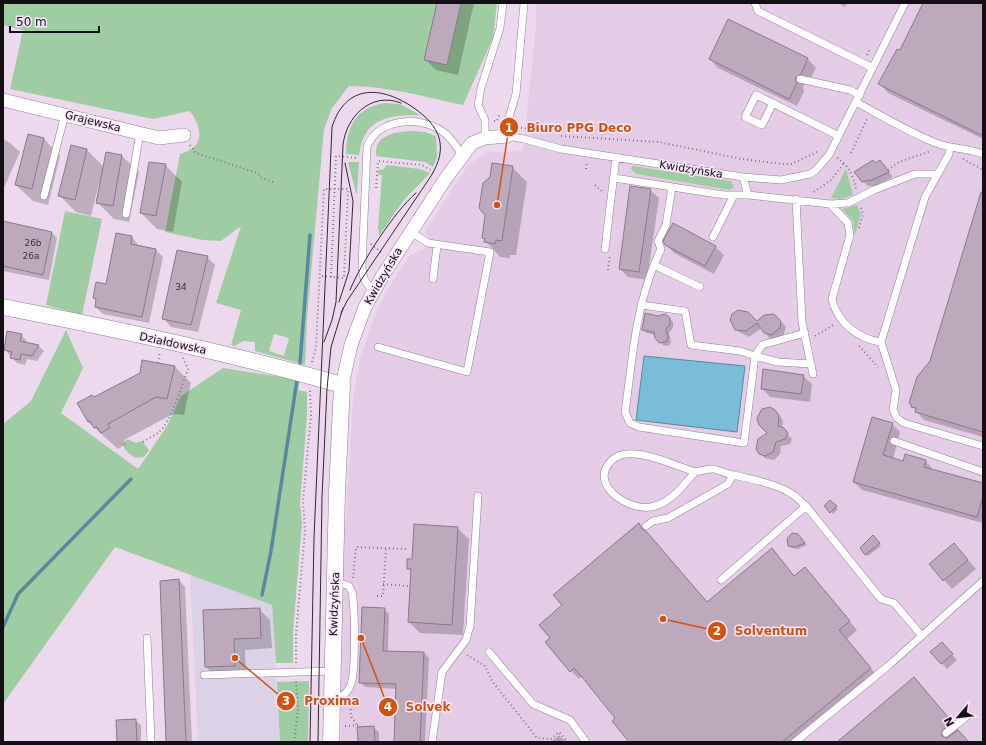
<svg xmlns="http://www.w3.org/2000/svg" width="986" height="745" viewBox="0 0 986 745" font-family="'DejaVu Sans',sans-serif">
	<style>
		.commercial { fill: #dbd2e7 }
		.built { fill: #e5cce6 }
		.green { fill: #9fcca2; fill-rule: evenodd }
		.water { fill: #7abdd8; stroke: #5b889e }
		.shadow { fill: #0003 }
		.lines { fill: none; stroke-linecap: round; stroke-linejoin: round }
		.stream { stroke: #5b889e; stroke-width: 3.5 }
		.building { fill: #bca9bc; stroke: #8a798b }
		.service-casing { stroke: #917f92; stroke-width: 8 }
		.minor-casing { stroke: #917f92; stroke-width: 14 }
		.tertiary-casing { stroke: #917f92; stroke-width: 17 }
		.path { stroke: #847784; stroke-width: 2; stroke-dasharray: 1 3; stroke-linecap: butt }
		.service { stroke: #fff; stroke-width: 7 }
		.minor { stroke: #fff; stroke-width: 13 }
		.tertiary { stroke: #fff; stroke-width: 16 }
		.tram { stroke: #312931; stroke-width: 1 }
		.labels { text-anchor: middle; stroke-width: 3; stroke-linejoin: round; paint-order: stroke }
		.number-label { font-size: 9px; fill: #3e353f }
		.street-label { font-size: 11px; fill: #140e15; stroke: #fae6fb }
		.leader { fill: none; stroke: #d3520d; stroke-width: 1.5 }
		.callout-dot { fill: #d3520d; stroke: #fae6fb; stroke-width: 1.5 }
		.mark-label { font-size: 12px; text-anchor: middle; font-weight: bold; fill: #fff }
		.callout-label { font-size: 12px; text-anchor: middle; font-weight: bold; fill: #d3520d; stroke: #fae6fb; stroke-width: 3; stroke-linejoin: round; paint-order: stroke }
	</style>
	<rect width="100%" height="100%" fill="#edd9ed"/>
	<path class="commercial" d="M190,574L272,605L280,742H198Z"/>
	<path class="built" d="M536,3H983V742H341L340,689L344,548L353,398L360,359L373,320L386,292L410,255L425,249L429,238L426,234V229L468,165L488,152L523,151L536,28Z"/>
	<path class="green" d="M3,3H497L493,38L463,105C425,97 388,86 349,86L332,108L324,129L307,318L305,365L255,351V342L243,341L235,346L231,345L241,310L216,303L241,226L221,241L203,240L165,232L180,154C205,147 203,130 190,111L153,119L10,89L23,30L3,25ZM274,334L289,338L284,356L269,351Z
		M385,103L400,104L420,115C388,115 364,118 359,155L346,154C347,126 355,108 385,103Z
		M412,131L425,132L436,136L437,157L433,167L425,162L376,156C374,134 396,132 412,131Z
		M348,162H359L357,193H356Z
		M387,165L420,169L430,173L403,201L379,236L378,228L382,175H378L379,169L382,170Z
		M632,166L731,181L734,187L730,190L637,174L631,169Z
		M846,169L853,195L841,199L831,198Z
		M857,205L861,214L855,235L853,221L842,209Z
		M65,211L102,219L82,315L46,305Z
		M66,330L83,368L61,413L138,469L167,426L181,396L223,368L300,380L298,390L307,392V415L300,504L302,522L293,632V663H276L272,605L115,547L3,704V424L31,401Z
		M127,439L136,443L142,441L149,450L144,457L135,458L126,451L123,445Z
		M309,681L308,742H280L277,682Z"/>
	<path class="water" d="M644,356L745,366L737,432L636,420Z"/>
	<path class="shadow" d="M438,3H474L458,75L436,70L425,59Z
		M838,3H847L845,7Z
		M924,3H983V139L888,93L880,84L900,51Z
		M729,21L808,59L816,68L809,82L803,86L804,91L797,106L718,68L710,59Z
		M29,136L44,139L60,156L48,205L33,201L16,185Z
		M3,139L10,143L20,152L3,190Z
		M72,146L87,150L104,167L106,153L122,156L139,172L129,222L114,219L98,203L101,184L99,183L91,216L76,212L59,195Z
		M880,161L893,177L876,186H868L863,181L876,164Z
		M165,165L182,182L173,232L157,229L141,213Z
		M512,167L527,182L516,255H510V258L500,257L483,238L486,215Z
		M650,190L659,198L647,280L628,277L620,269Z
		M983,197V437L924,420L912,406L931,362Z
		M3,222L52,233L57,238L49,280L3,271Z
		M117,234L132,237L139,246L156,250L163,257L149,323L103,314L96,307L97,301L94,298L106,285Z
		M666,244L715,247L724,255L714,274L674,253Z
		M207,257L215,265L198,332L171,327L164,319Z
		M770,314L776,316L786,327L783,337L777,340L770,339L762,328L749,337L739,332L733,327L732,317L757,322L764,316Z
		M669,318L673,322V328L669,333L671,342L670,345L664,346L656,338V335L646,333L643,329Z
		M21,335L27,341L26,343L39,346L44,351L37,361L27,359L25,365L17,363L5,350Z
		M143,361L175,367L191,383L184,415L173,414L124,440L126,444L118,449L88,422L94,398L140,374Z
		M803,376L812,384L810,402L770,397L762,388Z
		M770,408L780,416L783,421L782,428L792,439L790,444L781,446L780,454L774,460L765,458L760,453L770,437L758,418L760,412Z
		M892,424L900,432L893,459L904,462L906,455L926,461L934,471L983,484V523L862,490L854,482Z
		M830,501L838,509L833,514L826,506Z
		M639,524L708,603L772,550L795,577L805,568L857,630L847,639L878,677L800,742H630L617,718L582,676L579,679L571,671L551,638L564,606Z
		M457,528L469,539L463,635L420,633L409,622L412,573L408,568L413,560Z
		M795,534L807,545L798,549L792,548L789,545Z
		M873,536L881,546L868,556L866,554L867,541Z
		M954,544L976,569L952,589L930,564Z
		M179,580L185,587L192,742H167Z
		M259,609L270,620L272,648L245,650L246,677L217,678L206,667L204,611Z
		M384,609L389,614L388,652L424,653L429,658L425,742H395L397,689L365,687L360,682Z
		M947,649L957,660L947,669L932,652Z
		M914,679L969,742H838Z
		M135,720L141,725V742H118Z
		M373,727L379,732V742H359Z
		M559,735L566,742H552V741Z"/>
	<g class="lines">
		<path class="stream" d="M300,363L310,235
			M262,595L271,551L297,380
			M3,627L18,594L131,479"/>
	</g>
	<path class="building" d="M437,3H461L447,65L424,60Z
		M923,3H983V136L878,84L897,49L900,50Z
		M728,19L808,58L801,74L795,78L797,83L789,99L709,59Z
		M28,134L44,138L32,189L15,185Z
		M71,145L87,149L75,200L58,196Z
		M106,152L122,155L113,206L96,203Z
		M873,160L875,163L880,160L889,172L870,181L869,180L862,182L854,172Z
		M149,162L166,164L156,216L140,213Z
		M492,163L513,166L502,241L496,240L495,244L484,242L485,239L482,238L485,215L479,208L483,183L490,177Z
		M630,186L651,189L639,272L619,269Z
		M981,192H983V432L915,412L916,408L911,407V404L909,403L917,377L930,361Z
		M3,221L52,232L43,275L3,266Z
		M673,223L716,246L705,266L665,245L663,241Z
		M116,233L132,236L131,244L156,249L142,317L95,307L96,299L93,298L96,282L106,284Z
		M177,250L208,256L191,325L162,319Z
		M738,310L748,312L757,321L764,315L774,314L781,321L780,328L771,335L764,333L757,323L746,331L735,330L730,320L732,314Z
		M645,313L658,316L665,314L670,318V324L666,329L668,338L666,342L659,343L655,338L654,332L642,330Z
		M7,331L22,334L20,341L39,345L32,356L21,354L20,360L10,358L12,352L4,350Z
		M142,360L175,366L167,399L156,397L108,424L110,428L101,433L97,427L94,428L90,421L88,422L77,403L92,395L94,397L140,373Z
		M763,369L804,375L801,394L761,389Z
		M770,407L775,410L779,415L778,426L784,428L788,433L785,439L776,442L773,452L765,456L759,454L756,449L758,439L767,433L759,425L757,418L762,409Z
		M872,417L893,423L883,455L903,461L905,454L926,460L924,467L983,483V497L977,517L853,482Z
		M830,500L837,506L830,513L824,506Z
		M639,523L642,529L646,531L707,602L772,548L794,576L805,567L850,621L839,630L871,668L782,742H629L612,721L615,718L582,677L574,668L570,672L545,642L550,638L539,625L562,605L553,595Z
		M414,524L458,527L452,625L408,622L411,569H407V559H412Z
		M792,533L798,534L805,543L795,547L788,546L787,539Z
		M873,535L880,543L865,555L860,548Z
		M954,543L968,560L943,581L929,564Z
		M179,579L186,742H166L160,581Z
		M362,607L385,608L383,651L424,652L420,742H394L396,684L359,683Z
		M260,608L261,638L234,639L235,666L205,667L203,610Z
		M942,642L953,654L941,664L930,652Z
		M914,677L952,722L942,731V736L947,738L958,730L969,742H837Z
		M136,719L137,742H117L116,720Z
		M374,726L375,742H358L357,727Z"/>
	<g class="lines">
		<g class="service-casing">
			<path id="service" d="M524,3L516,94L510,114L507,136L524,139L561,149L743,177L781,180L810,174L816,170L829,155L905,3
				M755,3L758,11L873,68
				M800,79L850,90L860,95
				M856,102C882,116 908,132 936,143C951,149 967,148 983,154
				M773,103L762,125L745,117L756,95L839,136
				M485,138V120L478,105L481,88L500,28L503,3
				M950,147L949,154L925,197L881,342L896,390L893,410L897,418L904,423L983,446
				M743,177L748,195L830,204L848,203L874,190L915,174H937
				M614,178L724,195H748
				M672,187L666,225L658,241L661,249L654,265L700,287
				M44,196L65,114
				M796,199L802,322L813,374
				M830,204L848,223L850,235L832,299C837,322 858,339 881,342
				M126,214L140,133
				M713,237L734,195
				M605,249L616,157
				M433,279L437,246
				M374,290C364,283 363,277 362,266L367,147C377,119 419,115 442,131C450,136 457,147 462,155
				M641,305L685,311L691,345L740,351L755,356L744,443L639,427L630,423L625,412C632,363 635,312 654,265
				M805,333L762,345L755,356L778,362L811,364
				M378,347L467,372L490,252L428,243L411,232
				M894,441L983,472
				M695,472C683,486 671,503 651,507C628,511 587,484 612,460C630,443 672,465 693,471C700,473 707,468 714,469C721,471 727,474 734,475C753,480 775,483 792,494C797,497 801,502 806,506L881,599L894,603L922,636
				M646,526L653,521L668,518L728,484L733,475
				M721,580L806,506
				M147,638L151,742
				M489,652L533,704L570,720L586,742
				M204,675L331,671
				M331,700C340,699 348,693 351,684C356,668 355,608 352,592L349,586L335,581
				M946,733L966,717
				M432,742L442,672L466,640L470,626L478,496
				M795,742L888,666L983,581"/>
		</g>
		<g class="minor-casing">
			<path id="minor" d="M3,100L159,138L184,135
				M342,385L351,345L365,307L383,275L446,178L472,143L485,138L507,136"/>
		</g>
		<g class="tertiary-casing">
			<path id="tertiary" d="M3,307C117,329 231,353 342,385L337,492L331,742"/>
		</g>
		<path class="path" d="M867,55L870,49
			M494,121H497L500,113
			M517,127L528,129
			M561,136L659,142L742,159L783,164H791L819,151
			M190,145L196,153L257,173L262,178L273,182
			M851,153L867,119
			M837,158C849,165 853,176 856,189
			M963,159L983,170
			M586,169L587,161
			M888,170L899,162L931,151
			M595,185L603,192
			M376,188L378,161L422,165L436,173
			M814,192L831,180L844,163
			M859,228L863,214L861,207
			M371,244L382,253
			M608,270L610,256
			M331,277L336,156L357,158
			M815,336L835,324
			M859,346L878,367
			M312,362L316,348L324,189H348L344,278L320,276
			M158,363L160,352
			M143,442C148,438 155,436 159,432C170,424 183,383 188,369L183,358
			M353,578L356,547L406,549
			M383,584L408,586
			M377,596H383L386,548
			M467,655L485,666L492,681L537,738L551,739L559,732L568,742
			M296,663V635L305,531L303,501L311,415L310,390
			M350,701L351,716L357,725
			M345,726L360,725
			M294,742L298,711L296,681"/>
		<use href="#service" class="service"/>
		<use href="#minor" class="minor"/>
		<use href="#tertiary" class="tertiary"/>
		<path class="tram" d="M350,290C361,263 394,212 416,193
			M339,302L349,271L353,201L345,163
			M324,342L332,320L336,302L343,145C346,117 371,91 401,103
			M310,742L314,538L332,127C346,83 382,86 414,108C440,126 449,147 431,176L347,301L341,313
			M318,742L322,497L327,389L331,347L343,308"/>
	</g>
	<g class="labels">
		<g class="number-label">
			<text x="33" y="246">26b</text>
			<text x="31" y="259">26a</text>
			<text x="181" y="290">34</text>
		</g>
		<g class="street-label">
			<text transform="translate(93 121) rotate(14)" y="4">Grajewska</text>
			<text transform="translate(691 169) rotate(9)" y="4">Kwidzyńska</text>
			<text transform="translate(383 276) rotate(-60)" y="4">Kwidzyńska</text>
			<text transform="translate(173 343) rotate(12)" y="4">Działdowska</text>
			<text transform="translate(334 604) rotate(-88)" y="4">Kwidzyńska</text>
		</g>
	</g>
	<path class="leader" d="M497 205L509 127M663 619L717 631M235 658L286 701M361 638L388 707"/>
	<g class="callout-dot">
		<circle cx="497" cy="205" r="4"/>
		<circle cx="663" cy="619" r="4"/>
		<circle cx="235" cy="658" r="4"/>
		<circle cx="361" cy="638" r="4"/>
		<circle cx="509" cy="127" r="10"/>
		<circle cx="717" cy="631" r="10"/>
		<circle cx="286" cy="701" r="10"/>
		<circle cx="388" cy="707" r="10"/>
	</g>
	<g class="mark-label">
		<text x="509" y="132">1</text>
		<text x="717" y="635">2</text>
		<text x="286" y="705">3</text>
		<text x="388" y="711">4</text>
	</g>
	<g class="callout-label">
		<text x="579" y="132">Biuro PPG Deco</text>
		<text x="771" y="635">Solventum</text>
		<text x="332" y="705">Proxima</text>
		<text x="428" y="711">Solvek</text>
	</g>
	<rect width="986" height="745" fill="none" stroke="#140e15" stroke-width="8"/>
	<g transform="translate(958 717) rotate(242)" stroke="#fae6fb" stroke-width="3" paint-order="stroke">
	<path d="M0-3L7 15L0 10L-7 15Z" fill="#140e15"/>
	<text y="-6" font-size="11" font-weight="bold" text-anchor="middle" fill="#140e15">N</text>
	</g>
	<path d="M10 26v6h89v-6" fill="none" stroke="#140e15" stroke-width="2"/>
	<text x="16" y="26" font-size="12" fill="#140e15" stroke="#fae6fb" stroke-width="3" paint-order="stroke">50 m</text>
</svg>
